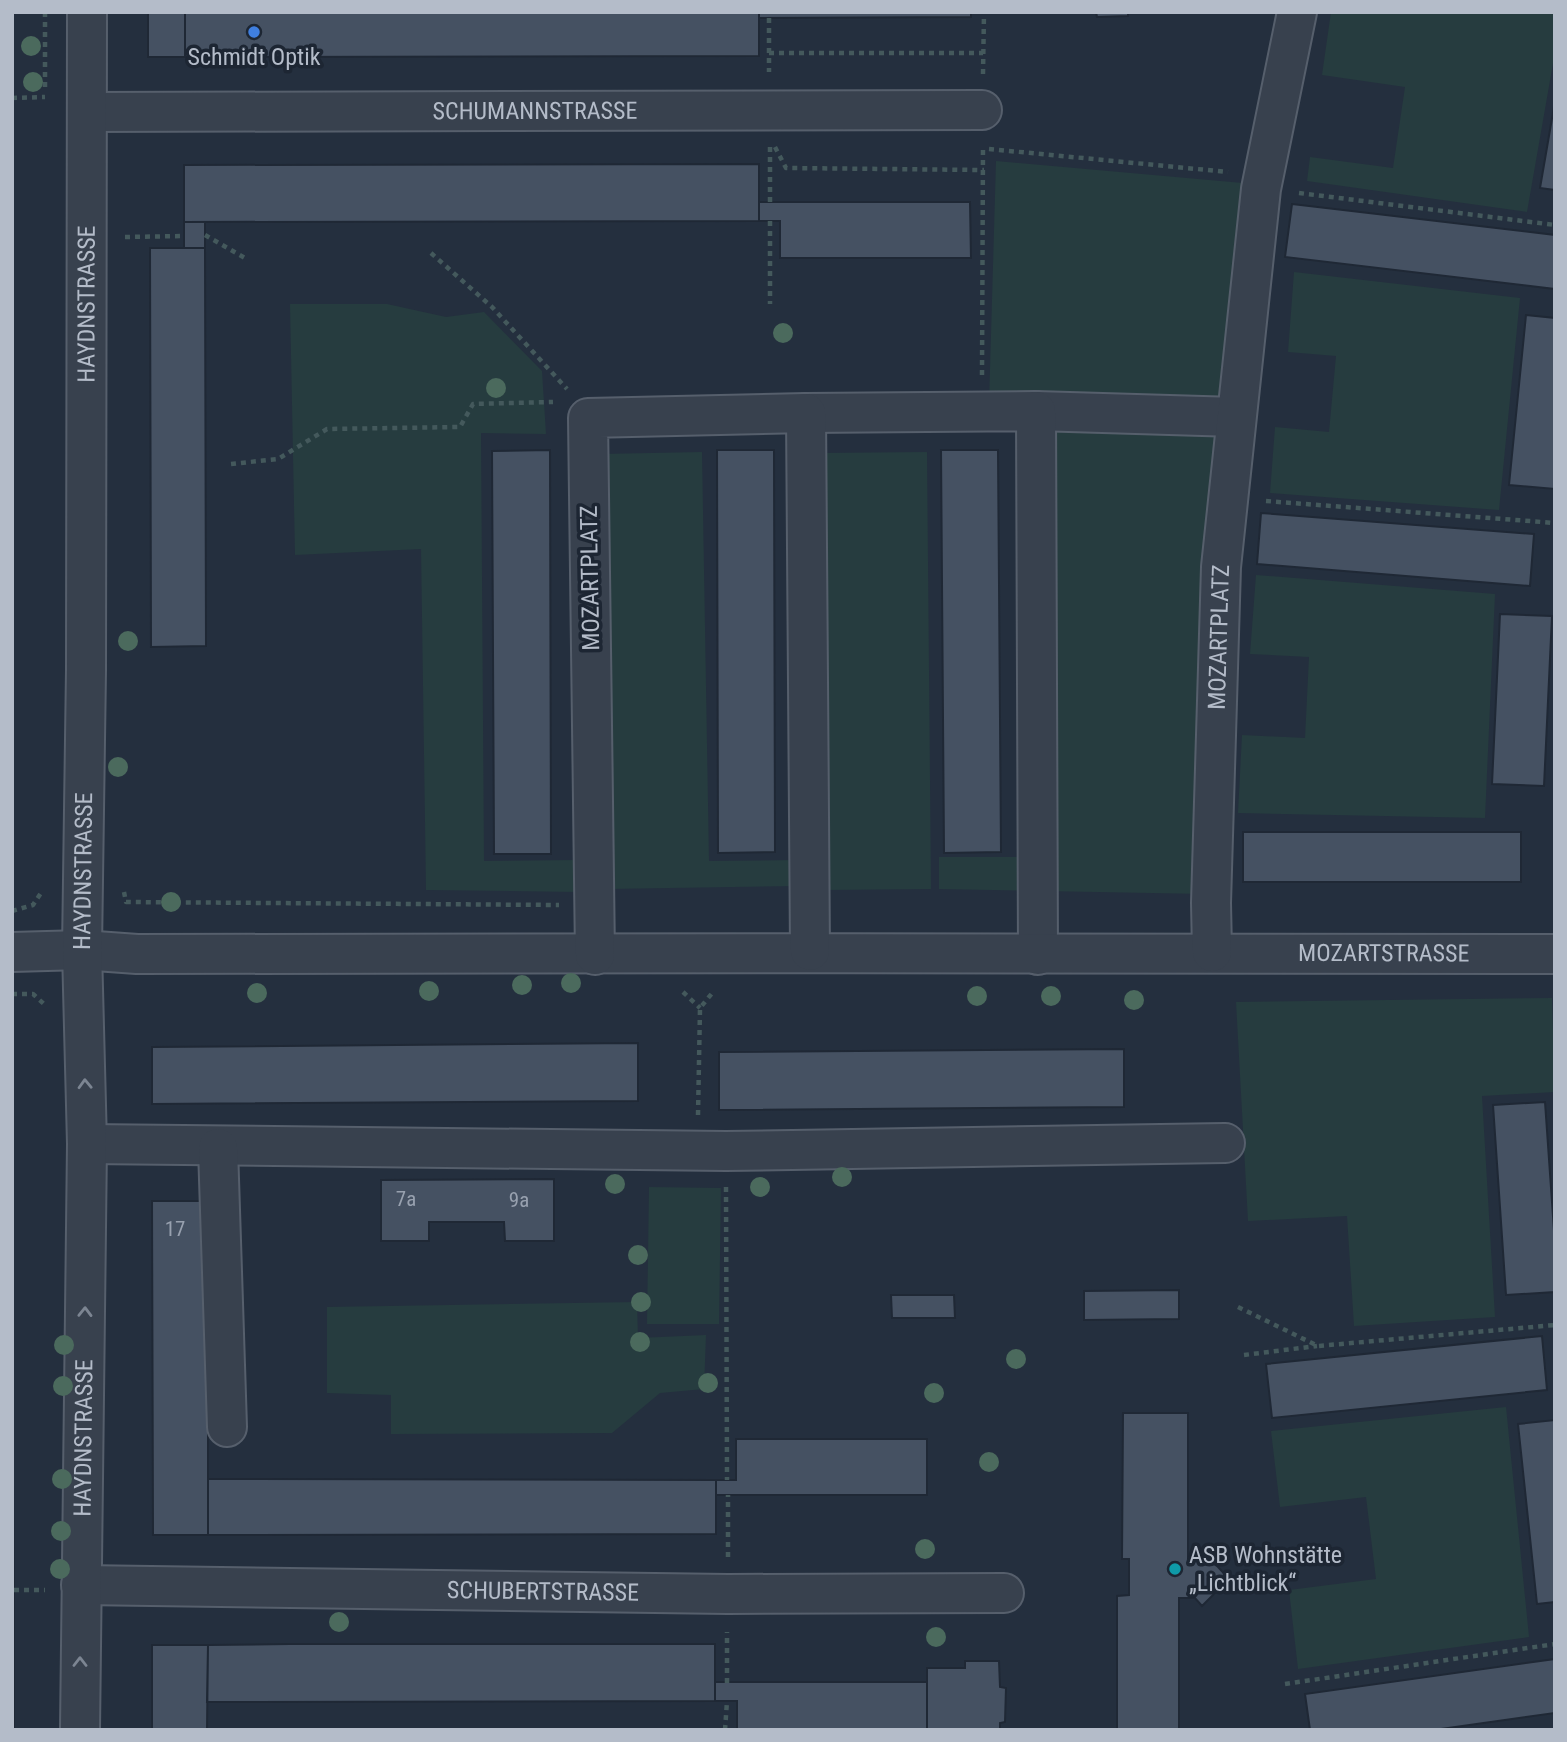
<svg xmlns="http://www.w3.org/2000/svg" width="1567" height="1742" viewBox="0 0 1567 1742" font-family="'Roboto Condensed',sans-serif">
	<style>
		.green { fill: #263c3f }
		.building { fill: #455162; stroke: #1f2835; stroke-width: 2 }
		.lines { fill: none; stroke-linecap: round; stroke-linejoin: round }
		.minor-casing { stroke: #565f6c; stroke-width: 42 }
		.path { stroke: #44595c; stroke-width: 4.5; stroke-dasharray: 5 5; stroke-linecap: butt }
		.minor { stroke: #38414e; stroke-width: 38 }
		.tree { fill: #4b6a5d }
		.oneway { stroke: #7c8592 }
		.shop-dot { fill: #3f7fe0; stroke: #1d2633; stroke-width: 2.5 }
		.culture-dot { fill: #0f9aa8; stroke: #1d2633; stroke-width: 2.5 }
		.labels { text-anchor: middle; stroke-width: 7; stroke-linejoin: round; paint-order: stroke }
		.number-label { font-size: 21px; fill: #98a1af }
		.poi-label { font-size: 24px; fill: #b4bcc9; stroke: #1d2633 }
		.street-label { font-size: 24px; fill: #b4bcc9; stroke: #1d2633 }
	</style>
	<rect width="100%" height="100%" fill="#242f3e"/>
	<path class="green" d="M1331,12H1555V52L1527,212L1307,181L1310,157L1393,168L1405,87L1322,75Z
		M996,161L1254,184L1205,894L939,889V857H1041L1043,404H989Z
		M1294,272L1520,298L1499,510L1270,493L1275,427L1329,432L1336,356L1288,352Z
		M290,304H387L446,317L484,312L542,371L546,434L481,433L484,861L578,860V892L426,890L421,549L295,555Z
		M702,452L709,861L798,860V886L607,889L600,454Z
		M927,452L931,889L825,890L820,453Z
		M1256,575L1495,594L1485,818L1238,813L1242,735L1305,738L1309,657L1250,654Z
		M1552,998L1555,1092L1482,1096L1495,1317L1354,1326L1347,1216L1248,1221L1236,1002Z
		M649,1187L721,1188L719,1324H647Z
		M637,1302L638,1338L706,1335L704,1389L660,1393L612,1433L391,1434V1395L327,1393V1307Z
		M1506,1407L1529,1637L1298,1669L1289,1590L1376,1579L1366,1497L1280,1507L1271,1431Z"/>
	<path class="building" d="M148,12H185V57H148Z
		M185,12H759V56L185,57Z
		M759,12H971V17L759,18Z
		M1096,12H1128V16L1097,17Z
		M1555,101V190L1540,188Z
		M759,164V221L184,222V165Z
		M759,202H970L971,258H780V221H759Z
		M1292,204L1555,235V289L1285,257Z
		M184,222H205V248H184Z
		M150,248H205L206,646L151,647Z
		M1526,315L1555,318V489L1509,485Z
		M550,450L551,854H494L492,451Z
		M717,450H774L775,852L718,853Z
		M941,450H998L1001,852L944,853Z
		M1261,513L1534,534L1530,586L1257,564Z
		M1500,614L1552,616L1544,786L1492,784Z
		M1243,832H1521V882H1243Z
		M638,1043V1101L152,1104V1047Z
		M1124,1049V1107L719,1110V1052Z
		M1545,1102L1555,1245V1292L1506,1295L1493,1105Z
		M554,1179V1241H505L504,1222H429V1241H381V1180Z
		M152,1201H208V1535H153Z
		M1179,1290V1319L1084,1320V1291Z
		M891,1295H954L955,1318H892Z
		M1542,1336L1547,1390L1272,1418L1266,1364Z
		M12,1379L14,1590V1730H12Z
		M1123,1413H1188V1558L1209,1557L1229,1579L1202,1606L1195,1598H1179V1730H1117V1596L1129,1595V1559H1122Z
		M1555,1420V1602L1537,1604L1518,1424Z
		M736,1439H927V1495H716V1480H736Z
		M208,1479L716,1480V1534L208,1535Z
		M290,1644H715V1701L207,1702L208,1645Z
		M152,1645H208L207,1730H152Z
		M1555,1659V1713L1434,1730H1310L1305,1694Z
		M965,1661H999L1000,1687L1006,1688L1005,1722L1000,1723V1730H927V1668H965Z
		M715,1682H927V1730H737V1701H715Z"/>
	<g class="lines">
		<g class="minor-casing">
			<g id="minor">
				<path id="s1" d="M87,112L982,110"/>
				<path d="M1036,411L1236,417"/>
				<path d="M806,413L1036,411L1038,955"/>
				<path id="s2" d="M12,952L82,950L137,954C610,955 1082,951 1555,954"/>
				<path id="s3" d="M1212,952L1211,903L1221,567L1261,189L1297,12"/>
				<path d="M595,955L588,418L806,413L810,951"/>
				<path d="M87,1144L726,1151L1225,1143"/>
				<path d="M218,1148L227,1427"/>
				<path id="s4" d="M81,1585L728,1594L1004,1593"/>
				<path id="s5" d="M80,1730L87,1144L82,950L86,670L87,12"/>
			</g>
		</g>
		<path class="path" d="M45,12V88
			M769,18V72
			M769,53H983
			M983,74L984,12
			M12,98L45,97
			M775,147L786,168L984,170
			M989,149L1228,172
			M1299,193L1555,225
			M770,202V147
			M770,221V304
			M205,235L245,258
			M125,237L184,236
			M431,253L492,307L567,389
			M982,375L983,146
			M231,464L278,459L327,429L460,427L473,404L553,402
			M1266,501L1555,523
			M124,892L126,902L559,905
			M12,911L33,905L43,890
			M683,992L700,1008
			M12,994H33L45,1005
			M698,1115L700,1008L713,992
			M726,1187L727,1480
			M1238,1307L1318,1346L1555,1325
			M1244,1355L1317,1346
			M728,1557V1495
			M14,1590H45
			M727,1683V1632
			M1285,1684L1555,1644
			M725,1730L727,1701"/>
		<use href="#minor" class="minor"/>
	</g>
	<g class="tree">
		<circle cx="31" cy="46" r="10"/>
		<circle cx="33" cy="82" r="10"/>
		<circle cx="783" cy="333" r="10"/>
		<circle cx="496" cy="388" r="10"/>
		<circle cx="128" cy="641" r="10"/>
		<circle cx="118" cy="767" r="10"/>
		<circle cx="171" cy="902" r="10"/>
		<circle cx="571" cy="983" r="10"/>
		<circle cx="522" cy="985" r="10"/>
		<circle cx="429" cy="991" r="10"/>
		<circle cx="257" cy="993" r="10"/>
		<circle cx="977" cy="996" r="10"/>
		<circle cx="1051" cy="996" r="10"/>
		<circle cx="1134" cy="1000" r="10"/>
		<circle cx="842" cy="1177" r="10"/>
		<circle cx="615" cy="1184" r="10"/>
		<circle cx="760" cy="1187" r="10"/>
		<circle cx="638" cy="1255" r="10"/>
		<circle cx="641" cy="1302" r="10"/>
		<circle cx="640" cy="1342" r="10"/>
		<circle cx="64" cy="1345" r="10"/>
		<circle cx="1016" cy="1359" r="10"/>
		<circle cx="708" cy="1383" r="10"/>
		<circle cx="63" cy="1386" r="10"/>
		<circle cx="934" cy="1393" r="10"/>
		<circle cx="989" cy="1462" r="10"/>
		<circle cx="62" cy="1479" r="10"/>
		<circle cx="61" cy="1531" r="10"/>
		<circle cx="925" cy="1549" r="10"/>
		<circle cx="60" cy="1569" r="10"/>
		<circle cx="339" cy="1622" r="10"/>
		<circle cx="936" cy="1637" r="10"/>
	</g>
	<defs><path id="oneway-chevron" d="M-2-3.5L2.5 0L-2 3.5" fill="none" stroke-width="1.6" stroke-linecap="round" stroke-linejoin="round" transform="scale(1.75)"/></defs>
	<g class="oneway">
		<use href="#oneway-chevron" transform="translate(85 1084) rotate(-92)"/>
		<use href="#oneway-chevron" transform="translate(85 1312) rotate(-89)"/>
		<use href="#oneway-chevron" transform="translate(80 1662) rotate(-90)"/>
	</g>
	<circle class="shop-dot" cx="254" cy="32" r="7"/>
	<circle class="culture-dot" cx="1175" cy="1569" r="7"/>
	<g class="labels">
		<g class="number-label">
			<text x="406" y="1206">7a</text>
			<text x="519" y="1207">9a</text>
			<text x="175" y="1236">17</text>
		</g>
		<g class="poi-label">
			<text x="254" y="65">Schmidt Optik</text>
			<text x="1189" y="1563" text-anchor="start">ASB Wohnstätte<tspan x="1189" dy="28">„Lichtblick“</tspan></text>
		</g>
		<g class="street-label">
			<text dy="8" stroke="none"><textPath href="#s1" startOffset="448">SCHUMANNSTRASSE</textPath></text>
			<text dy="8" stroke="none"><textPath href="#s5" startOffset="1426">HAYDNSTRASSE</textPath></text>
			<text transform="translate(590 578) rotate(-91)" y="8">MOZARTPLATZ</text>
			<text dy="8" stroke="none"><textPath href="#s3" startOffset="315">MOZARTPLATZ</textPath></text>
			<text dy="8" stroke="none"><textPath href="#s5" startOffset="859">HAYDNSTRASSE</textPath></text>
			<text dy="8" stroke="none"><textPath href="#s2" startOffset="1372">MOZARTSTRASSE</textPath></text>
			<text dy="8" stroke="none"><textPath href="#s5" startOffset="292">HAYDNSTRASSE</textPath></text>
			<text dy="8" stroke="none"><textPath href="#s4" startOffset="462">SCHUBERTSTRASSE</textPath></text>
		</g>
	</g>
	<rect width="1567" height="1742" fill="none" stroke="#b4bcc9" stroke-width="28"/>
</svg>
